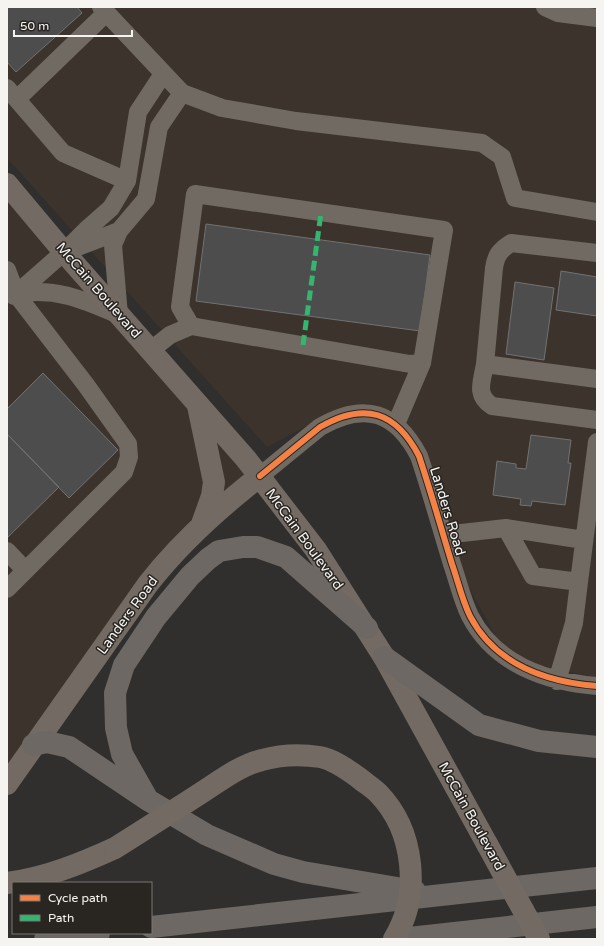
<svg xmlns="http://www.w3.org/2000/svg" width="604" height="946" viewBox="0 0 604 946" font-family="'Varela Round',sans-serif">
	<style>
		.built { fill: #3b332c }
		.building { fill: #4e4d4d; stroke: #727272 }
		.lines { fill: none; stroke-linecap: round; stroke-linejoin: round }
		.minor { stroke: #716a63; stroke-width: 18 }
		.major { stroke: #726a63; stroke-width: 22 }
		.highway { stroke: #6d6863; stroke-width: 22 }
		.major-bridge { stroke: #726a63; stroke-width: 22 }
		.quiet { stroke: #33b770; stroke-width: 5; stroke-dasharray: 10 5; stroke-linecap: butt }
		.cycleway-casing { stroke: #292521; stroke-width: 8 }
		.cycleway { stroke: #f48246; stroke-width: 6 }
		.labels { text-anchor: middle; stroke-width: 3; stroke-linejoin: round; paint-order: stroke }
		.street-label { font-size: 14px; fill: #f6f4f1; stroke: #292521 }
	</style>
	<rect width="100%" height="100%" fill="#312f2d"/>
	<path class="built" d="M7,7H597V678L508,659L448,549L418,438L368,408L333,412L267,447L7,158Z
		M7,198L254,482L148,584L7,782Z"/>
	<path class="building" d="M7,7H77L82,13L16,72L7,62Z
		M206,224L430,255L420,331L196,301Z
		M561,271L597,277V316L556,310Z
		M515,282L554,288L544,360L506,354Z
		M43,373L118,450L69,498L7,434V409Z
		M7,434L59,487L7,538Z
		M531,435L571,440L568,463H571L565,505L532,501L531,506L520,505L521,499L493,495L497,461L516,464V468L526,469Z"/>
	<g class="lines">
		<path class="minor" d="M101,7L182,93L222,108L296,121L482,143L502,157L515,198L597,212
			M545,7L558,13L597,18
			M7,88L63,153L127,181
			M17,99L106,13
			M70,250L119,231
			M597,253L511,243C500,250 496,255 494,268L485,364L597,379
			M7,270L16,294L86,385L128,444L129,457L124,472L7,589
			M16,294C56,287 84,300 119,315L113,245L119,231L146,199L159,127L182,93
			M14,296L64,252L86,230L111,208L127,181L138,112L163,74
			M151,350L170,335L191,326L410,364L422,363L444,230L195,194L180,307L191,326
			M485,364C482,382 475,395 492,406L597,420
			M396,424L422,363
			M260,476L320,427C365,401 396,412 419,456C431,492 441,528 452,564C458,581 462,600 470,616C495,664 546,682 597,686
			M506,528L584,540
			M444,535L506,528L533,576L579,582L574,623L557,681
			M7,551L25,570
			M579,582L597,442"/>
		<path class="major" d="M7,184L64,252L246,459L316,550L384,657L487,844
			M198,406L214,482L212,496L202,524
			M7,784L148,584C180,543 219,508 260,476
			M7,883C45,878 80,864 115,848"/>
		<path class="highway" d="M384,657L479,725L539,741L597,747
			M33,745L47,742L69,747L148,800L207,835L274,864L303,872L415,891
			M148,800L122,754L116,728L115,693L124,665L156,617L190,576L208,559L219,551L243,547H257L286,557L367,628
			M151,927L597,878
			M45,939L99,933
			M400,939L597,917"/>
		<path class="major-bridge" d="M487,844L539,939
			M115,848C144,830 173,811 201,793C220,781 240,765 262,760C280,755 301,754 320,757C333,759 348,770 359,778C365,783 373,788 378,793C415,831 421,895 394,939"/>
		<path class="quiet" d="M303,345L321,213"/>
		<g class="cycleway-casing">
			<path id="cycleway" d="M260,476L320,427C365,401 396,412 419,456C431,492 441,528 452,564C458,581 462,600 470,616C495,664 546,682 597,686"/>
		</g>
		<use href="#cycleway" class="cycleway"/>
	</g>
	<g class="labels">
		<g class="street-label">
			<text transform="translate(99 290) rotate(49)" y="5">McCain Boulevard</text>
			<text transform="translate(448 511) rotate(73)" y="5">Landers Road</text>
			<text transform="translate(305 539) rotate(54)" y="5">McCain Boulevard</text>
			<text transform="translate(127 615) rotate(-54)" y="5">Landers Road</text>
			<text transform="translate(472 816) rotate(61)" y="5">McCain Boulevard</text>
		</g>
	</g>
	<rect width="604" height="946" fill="none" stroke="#f6f4f1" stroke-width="16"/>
	<rect x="12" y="882" width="140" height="52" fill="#292521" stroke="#7b7874"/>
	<rect x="20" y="895" width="20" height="6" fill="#f48246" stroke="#7b7874"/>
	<text x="48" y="902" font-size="12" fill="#f6f4f1">Cycle path</text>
	<rect x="20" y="915" width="20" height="6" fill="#33b770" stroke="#7b7874"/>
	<text x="48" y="922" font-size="12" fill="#f6f4f1">Path</text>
	<path d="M14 30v6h118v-6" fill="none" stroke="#f6f4f1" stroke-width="2"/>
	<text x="20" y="30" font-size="12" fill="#f6f4f1" stroke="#292521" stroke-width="3" paint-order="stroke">50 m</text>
</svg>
